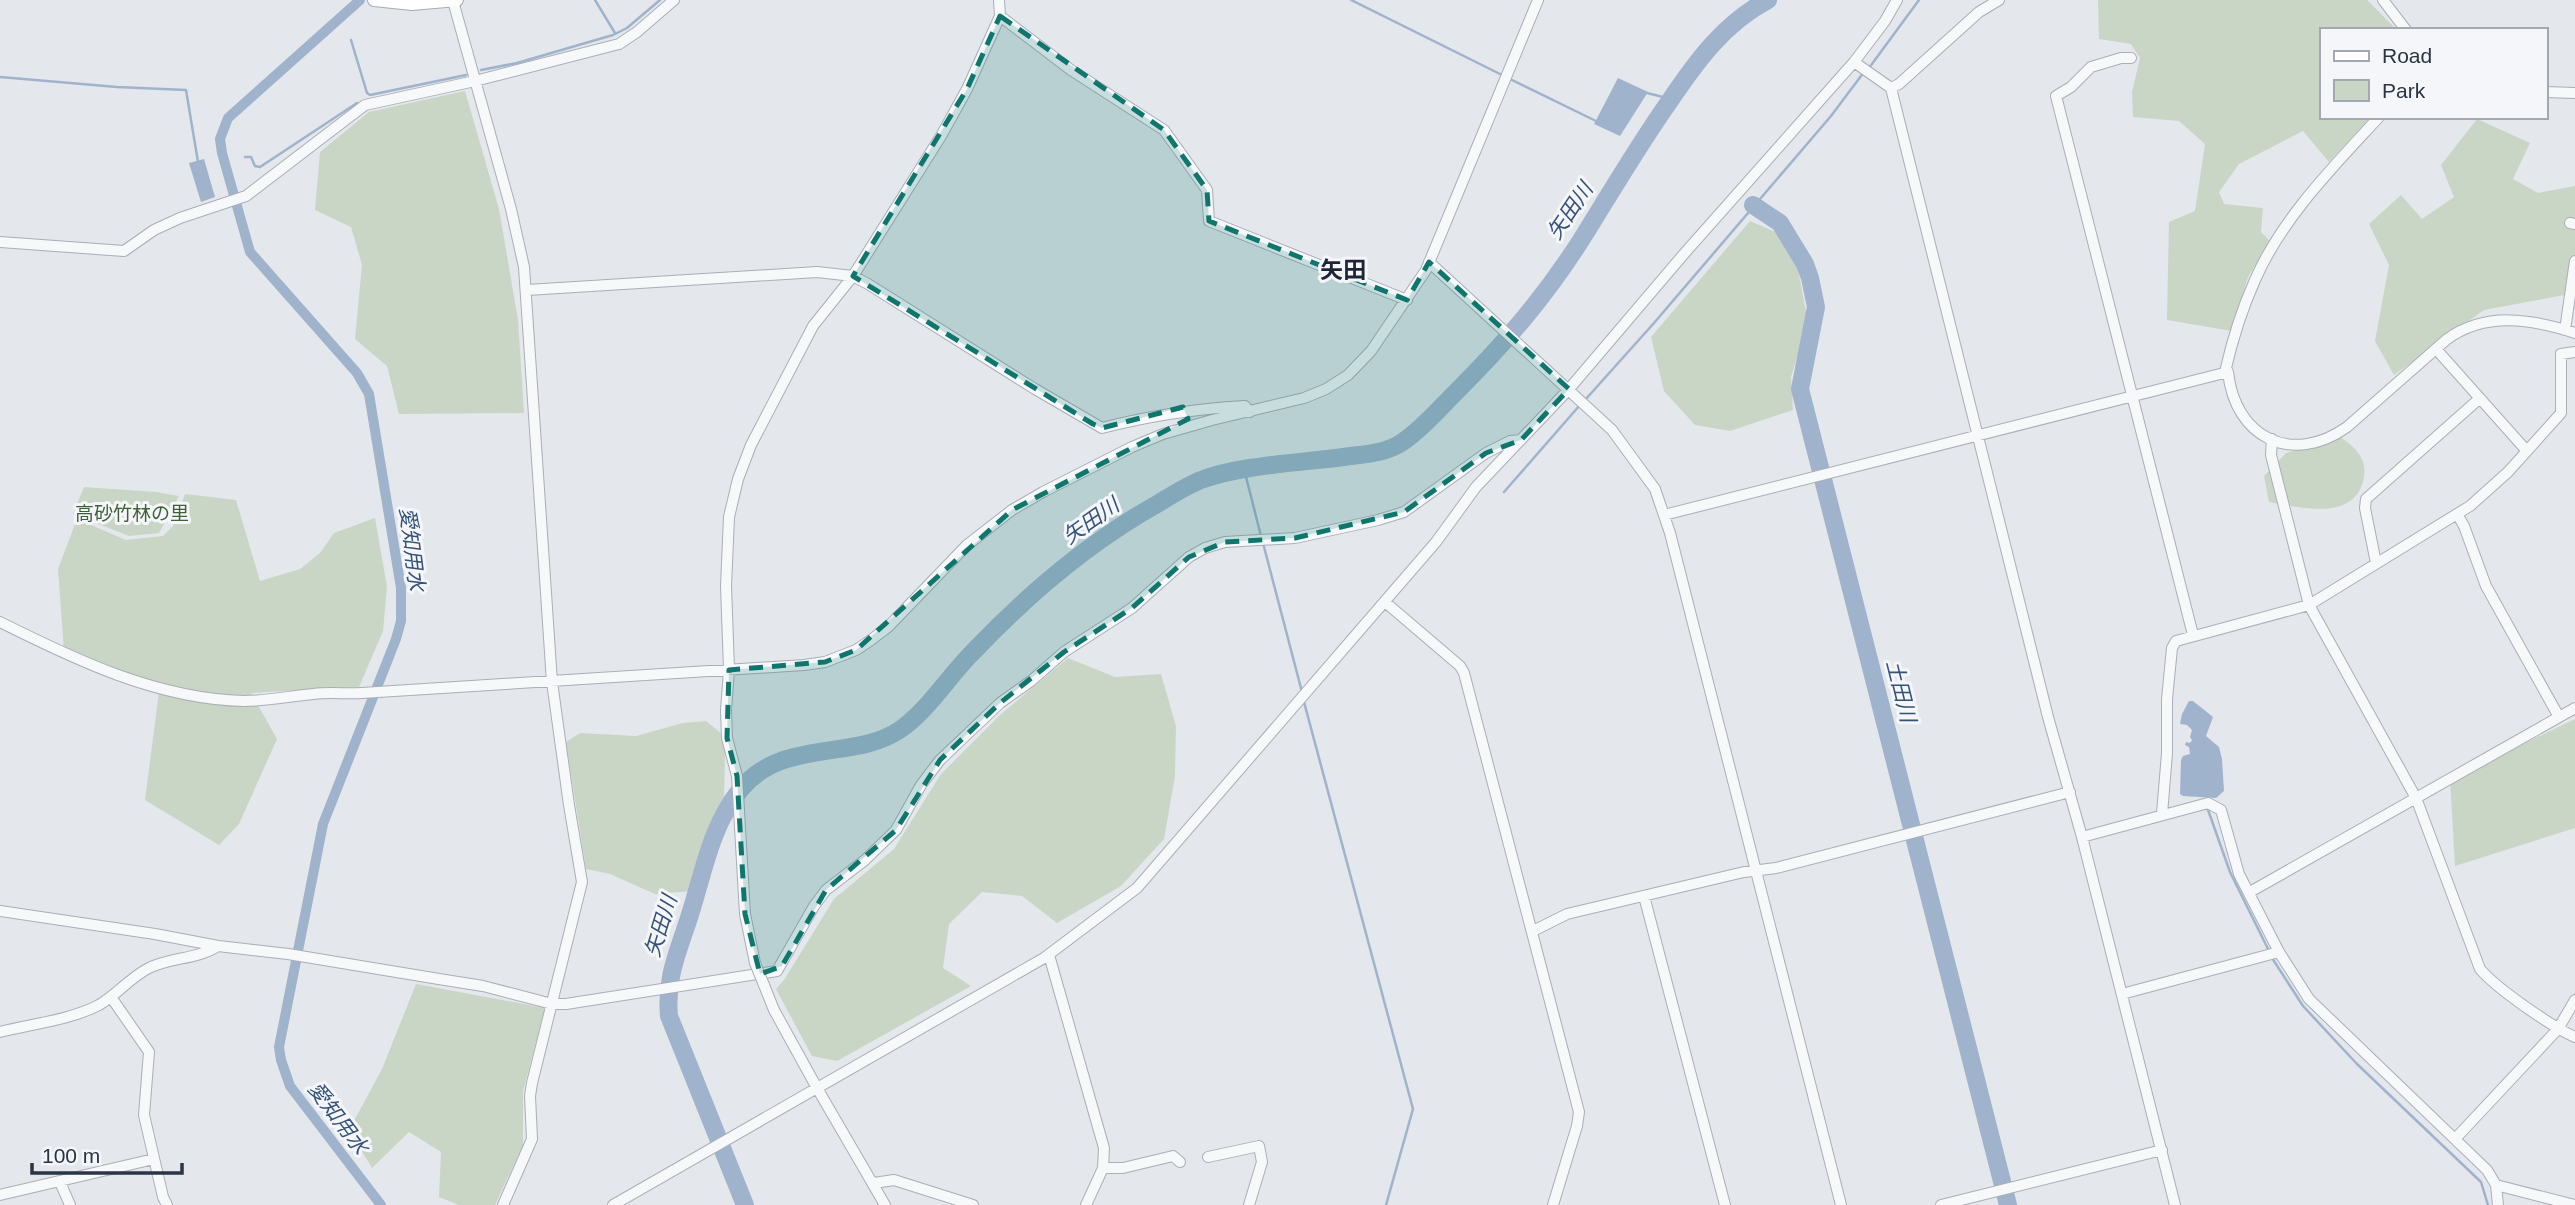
<svg xmlns="http://www.w3.org/2000/svg" width="2575" height="1205" viewBox="0 0 2575 1205" font-family="Arial,'Noto Sans JP',sans-serif">
	<style>
		.green { fill: #c9d6c5 }
		.water { fill: #9fb4cc }
		.lines { fill: none; stroke-linecap: round; stroke-linejoin: round }
		.stream { stroke: #9fb4cc; stroke-width: 2.5 }
		.canal { stroke: #9fb4cc; stroke-width: 10 }
		.river { stroke: #9fb4cc; stroke-width: 18 }
		.minor-casing { stroke: #a9aeb7; stroke-width: 12 }
		.major-casing { stroke: #a3abb8; stroke-width: 14 }
		.minor { stroke: #f7f8fa; stroke-width: 10 }
		.major { stroke: #fff; stroke-width: 12 }
		.minor-bridge-casing { stroke: #a9aeb7; stroke-width: 12; stroke-linecap: butt }
		.minor-bridge { stroke: #f7f8fa; stroke-width: 10 }
		.marked { fill: #0f766e; fill-opacity: 0.2; stroke: #0f766e; stroke-width: 5; stroke-dasharray: 14 9; stroke-linejoin: round }
		.labels { text-anchor: middle; stroke-width: 6; stroke-linejoin: round; paint-order: stroke }
		.park-label { font-size: 19px; fill: #3f6138; stroke: #f4f6f9 }
		.water-label { font-size: 21px; font-style: italic; fill: #34527a; stroke: #f4f6f9 }
		.quarter-label { font-size: 23px; font-weight: bold; fill: #1d2536; stroke: #f4f6f9 }
	</style>
	<rect width="100%" height="100%" fill="#e4e7ec"/>
	<path class="green" d="M2098,0H2367L2397,30H2321V117H2371L2329,162L2303,131L2239,164L2219,192L2224,204L2263,208L2261,232L2270,241L2248,277L2232,331L2167,320L2169,222L2195,211L2205,144L2179,121L2133,117L2132,92L2140,58L2131,44L2099,39Z
		M465,91L499,209L518,320L524,413L399,414L387,366L355,339L362,265L351,227L315,210L320,152L369,112Z
		M2477,119L2530,143L2513,179L2538,193L2575,186V293L2484,310L2394,375L2375,341L2389,265L2369,224L2401,195L2422,219L2454,197L2441,165Z
		M1750,221L1780,234L1797,264L1808,322L1791,377L1793,410L1730,431L1695,425L1664,391L1651,337Z
		M2340,437C2354,446 2367,458 2364,476C2358,522 2302,508 2269,502L2264,476L2286,453Z
		M84,487L156,492L179,496L159,533L129,536L73,514Z
		M185,494L236,500L260,581L300,569L320,553L334,533L375,518L387,587L383,631L359,687L251,693L277,739L239,824L219,845L145,800L160,684L64,651L58,569L77,519L126,540L163,536L173,526Z
		M1068,658L1115,677L1161,674L1176,726L1175,776L1164,839L1121,886L1057,923L1022,896L982,892L949,924L943,968L971,986L837,1061L812,1056L776,989L784,980L834,899L894,849L941,774L1000,715Z
		M2575,719V828L2455,866L2450,779Z
		M706,721L722,734L725,752L724,802L706,839L693,891L655,894L610,874L586,869L566,742L580,733L636,736L683,723Z
		M416,984L545,1008L523,1091V1145L495,1205H459L439,1197L441,1152L409,1132L372,1168L349,1130L382,1069Z"/>
	<path class="water" d="M1618,78L1648,92L1620,136L1594,124Z
		M204,159L215,197L201,202L189,163Z
		M2189,701H2193L2213,717L2206,736L2219,747L2222,759L2224,791L2216,798L2183,796L2180,794L2181,760L2183,756L2190,754L2189,747L2185,745L2186,742L2190,743L2192,740L2190,737L2192,730L2187,725L2180,724L2182,714Z"/>
	<g class="lines">
		<path class="stream" d="M595,0L615,33
			M1351,0L1502,75
			M351,40L367,93L370,95L466,75
			M1869,68L1919,0
			M481,70L517,63L613,35L627,28L660,0
			M0,77L117,87L186,90L198,162
			M1508,78L1596,121
			M1647,93L1671,99
			M245,157H251L255,166L260,167L357,103
			M1585,400L1654,323L1831,116L1864,72
			M1244,469L1261,536
			M1504,492L1580,405
			M1263,543L1302,692
			M1304,702L1413,1109L1386,1205
			M2207,807L2230,872L2269,951
			M2272,958L2303,1006L2357,1064L2481,1182L2488,1205"/>
		<path class="canal" d="M360,0L228,118L220,139L222,153L250,252L357,373L369,394L401,588V621L396,639L323,824L279,1047L281,1060L290,1086L381,1205"/>
		<path class="river" d="M1753,205L1780,223L1805,264L1810,278L1816,307L1800,389L2008,1205
			M745,1205L669,1016C665,974 681,946 692,908C705,866 712,825 740,790C782,737 854,762 901,729C928,710 949,676 972,653C1027,595 1089,542 1159,503C1172,495 1186,486 1201,480C1240,465 1300,463 1343,457C1364,454 1386,454 1404,441C1423,428 1440,408 1456,392C1506,342 1545,297 1583,237C1611,192 1638,146 1669,102C1696,62 1724,23 1768,0"/>
		<g class="minor-casing">
			<path id="minor" d="M2383,0L2406,30
				M453,1L511,209L524,267L552,682L569,805L582,882L532,1083L530,1096L532,1139L503,1205
				M1000,16L1071,70L1164,130L1207,190L1209,221L1407,300
				M2131,58H2121L2091,67L2071,87L2056,96L2193,635
				M1854,62L1891,88L2048,717L2082,837L2175,1205
				M1891,88L1899,84L1979,12L1999,0
				M2545,92L2575,93
				M2379,117C2334,166 2282,218 2255,280C2242,309 2232,341 2225,372H2228C2235,438 2292,466 2347,427L2446,340C2485,311 2532,319 2575,333
				M2570,223L2575,224
				M0,242L124,251L154,230L180,218L246,196L365,105L475,81L619,44L637,32L674,0
				M1429,262L1612,430L1655,489L1670,533L1841,1205
				M527,290L817,272L853,276L868,284L1035,389L1102,428C1152,415 1194,409 1245,406L1250,412
				M2565,330L2575,261
				M2436,349L2526,450
				M2272,439L2271,455L2309,605L2416,798L2480,969C2496,988 2552,1027 2575,1037
				M2457,514L2464,526L2486,586L2559,717
				M1664,515L2228,372
				M2376,563L2365,508L2366,499L2479,399
				M1385,602L1460,666L1464,673L1579,1112L1577,1126L1553,1205
				M0,622C76,660 157,699 244,701C268,701 290,696 313,694C329,692 346,694 362,693L804,665L825,662L856,650L871,640L888,627L967,545L1012,510L1043,492L1132,447L1163,434L1212,420L1304,398L1326,389L1348,375L1371,351L1426,270L1538,0
				M2162,814L2167,753V699L2172,648L2176,641L2309,605L2470,506L2508,472L2561,413V354L2575,352
				M2082,837L2208,803L2221,810L2239,874L2279,952L2309,999L2487,1170L2496,1185L2498,1205
				M2250,892L2575,708
				M1644,896L1725,1205
				M0,911L155,934L218,946L288,954L445,980L483,986L552,1004H566L777,971L814,906L826,890L865,860L896,830L921,785L940,760L1000,703L1031,681L1064,652L1132,608L1189,557L1205,548L1225,542L1295,538L1378,520L1404,512L1486,453L1510,441L1521,440
				M1533,931L1567,914L1744,872L1776,868L2070,792
				M1049,955L1104,1148L1103,1168L1086,1205
				M755,963L745,914L737,776L727,738L726,710L729,670L726,586L729,517L738,479L751,445L813,326L853,276L941,136L967,89L1000,16L999,0
				M764,985L774,1010L817,1088L885,1205
				M2122,994L2279,952
				M111,997L149,1052L144,1115L163,1197L167,1205
				M0,1032C32,1024 70,1020 99,1005C116,995 129,979 147,969C169,957 196,960 218,946
				M2455,1139L2558,1029L2575,1000
				M1208,1157L1259,1146L1262,1162L1249,1205
				M1103,1168H1123L1173,1156L1180,1162
				M60,1182L70,1205
				M874,1183L894,1180L973,1205
				M2496,1185L2574,1205
				M0,1195L154,1159
				M613,1205L1044,958L1137,888L1436,542L1476,487L1569,389L1683,255L1854,62L1885,21L1897,0
				M1941,1205L2162,1150"/>
		</g>
		<g class="major-casing">
			<path id="major" d="M374,0L412,4L457,0"/>
		</g>
		<use href="#minor" class="minor"/>
		<use href="#major" class="major"/>
		<g class="minor-bridge-casing">
			<path id="minor-bridge" d="M755,963L764,985"/>
		</g>
		<use href="#minor-bridge" class="minor-bridge"/>
	</g>
	<path class="marked" d="M1000,16L1164,130L1207,190L1209,221L1407,300L1429,262L1569,389L1521,440L1486,453L1404,512L1295,538L1225,542L1189,557L1132,608L1064,652L1000,703L940,760L896,830L826,890L782,966L760,974L745,914L737,776L727,738L729,670L825,662L856,650L1012,510L1188,419L1183,407L1102,428L1093,424L853,276L967,89Z"/>
	<g class="labels">
		<g class="park-label">
			<text x="132" y="520">高砂竹林の里</text>
		</g>
		<g class="water-label">
			<text transform="translate(1570 211) rotate(-56)" y="7">矢田川</text>
			<text transform="translate(1091 521) rotate(-35)" y="7">矢田川</text>
			<text transform="translate(412 549) rotate(83)" y="7">愛知用水</text>
			<text transform="translate(1901 691) rotate(76)" y="7">土田川</text>
			<text transform="translate(661 926) rotate(-73)" y="7">矢田川</text>
			<text transform="translate(338 1118) rotate(53)" y="7">愛知用水</text>
		</g>
		<g class="quarter-label">
			<text x="1343" y="278">矢田</text>
		</g>
	</g>
	<rect x="2320" y="28" width="228" height="91" fill="#f4f6f9" stroke="#a4a8b1" stroke-width="2"/>
	<rect x="2334" y="51" width="35" height="10" fill="#ffffff" stroke="#a4a8b1" stroke-width="2"/>
	<text x="2382" y="63" font-size="21" fill="#2b3445">Road</text>
	<rect x="2334" y="80" width="35" height="21" fill="#c9d6c5" stroke="#a4a8b1" stroke-width="2"/>
	<text x="2382" y="98" font-size="21" fill="#2b3445">Park</text>
	<path d="M32 1163v10h150v-10" fill="none" stroke="#2b3445" stroke-width="3.5"/>
	<text x="42" y="1163" font-size="21" fill="#2b3445" stroke="#f4f6f9" stroke-width="5" paint-order="stroke">100 m</text>
</svg>
